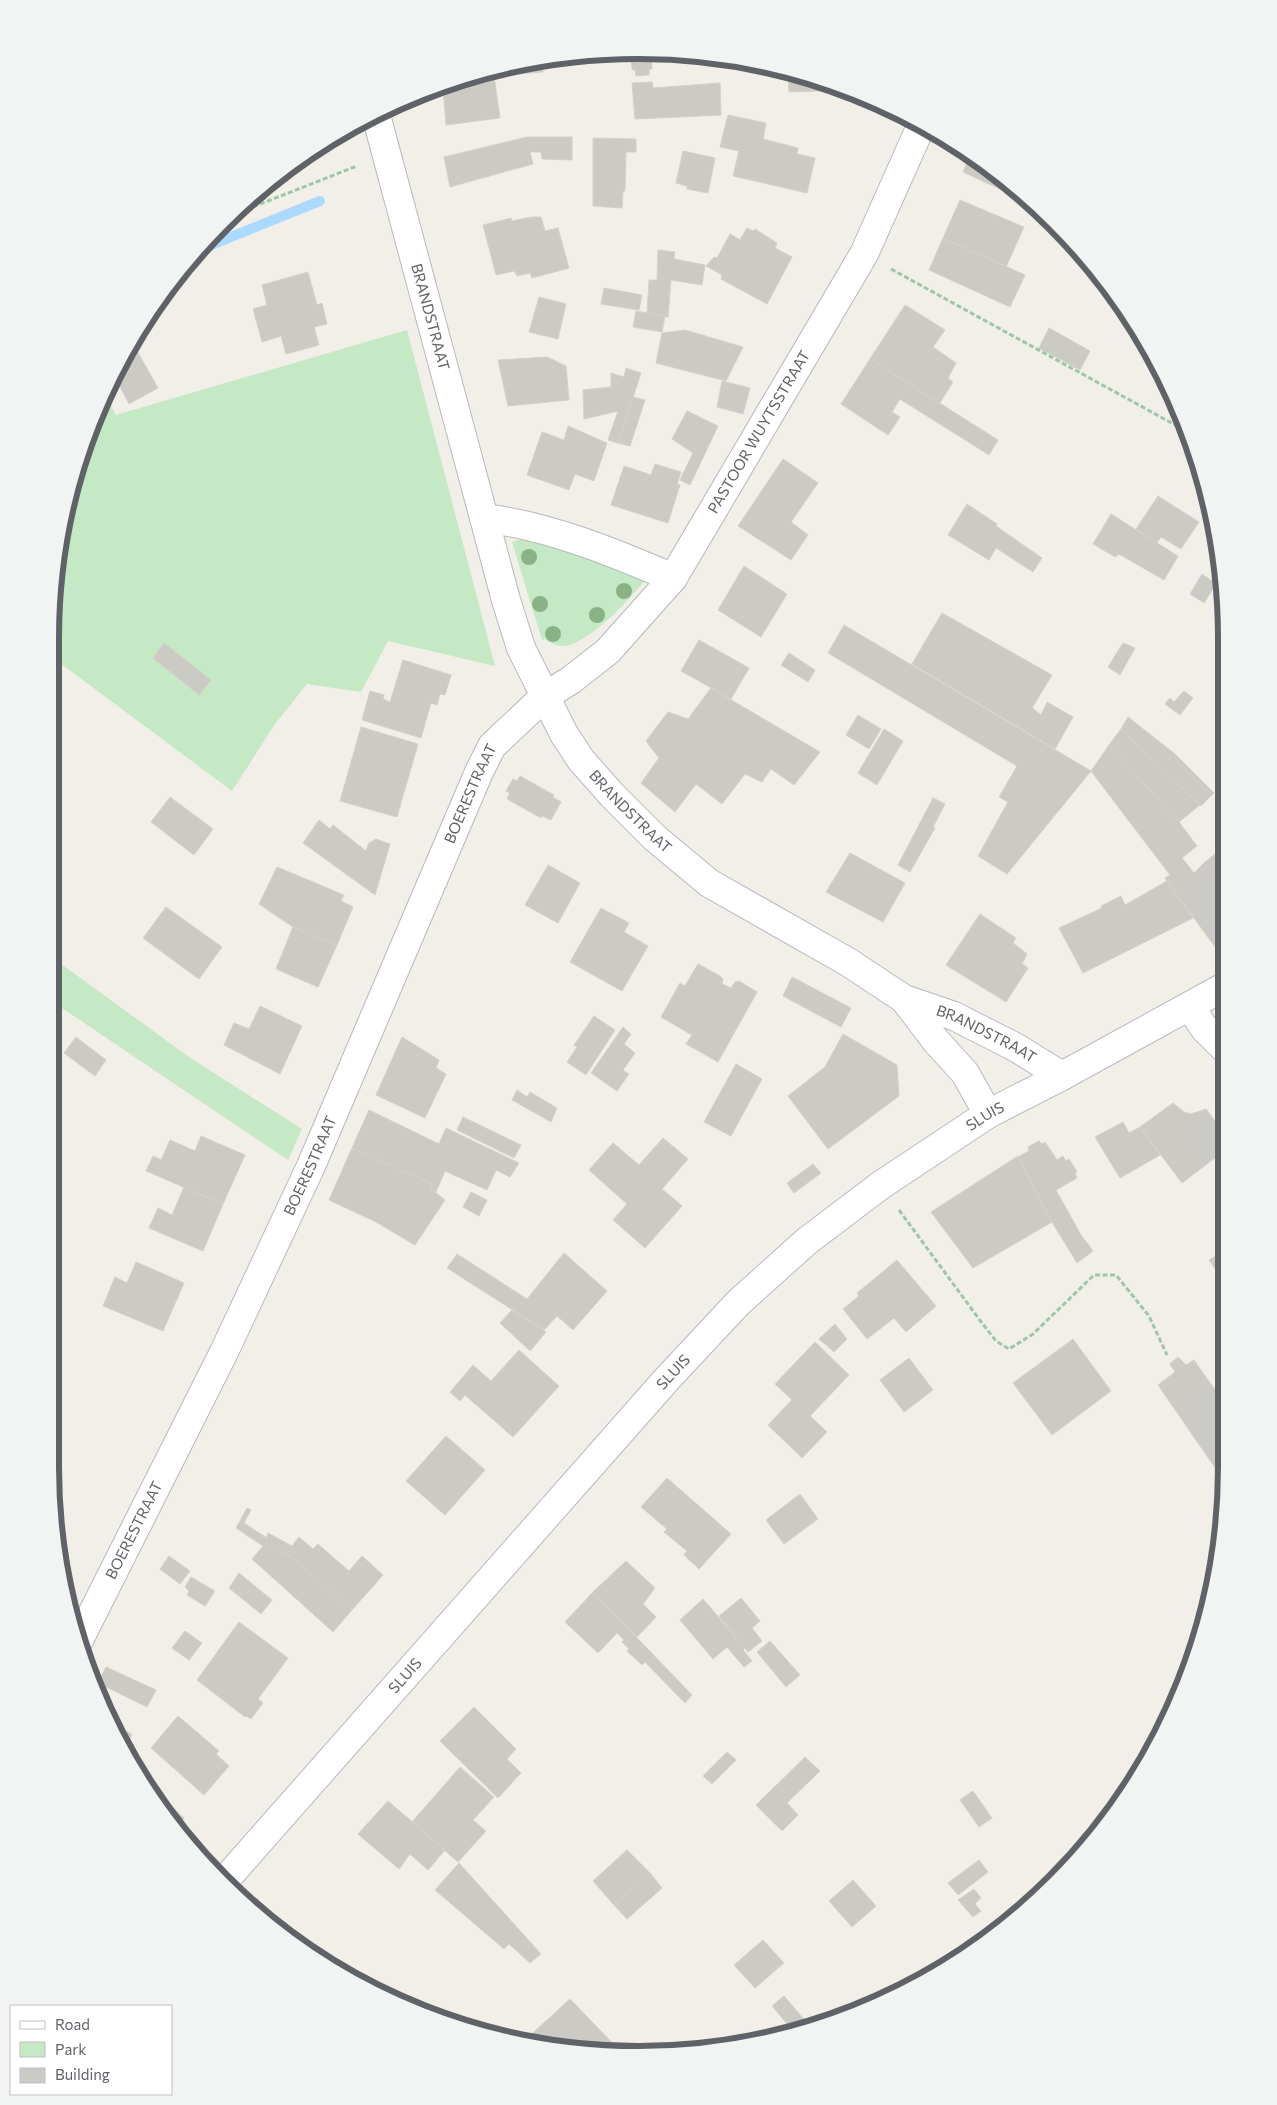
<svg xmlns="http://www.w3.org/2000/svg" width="1277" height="2105" viewBox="0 0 1277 2105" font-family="Commissioner,sans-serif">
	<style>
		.green { fill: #c5e8c5 }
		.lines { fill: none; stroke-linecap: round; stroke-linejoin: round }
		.stream { stroke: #aadaff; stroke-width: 10 }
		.building { fill: #cccac5; stroke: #d6d1c6 }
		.street-casing { stroke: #b5b8bc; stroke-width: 30 }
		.secondary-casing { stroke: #b6babf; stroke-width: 30 }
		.path { stroke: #9cc7a9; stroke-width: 3; stroke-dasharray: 5 2.5; stroke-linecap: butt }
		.street { stroke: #fff; stroke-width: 28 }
		.secondary { stroke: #fff; stroke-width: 28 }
		.tree { fill: #89b387 }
		.labels { text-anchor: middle; stroke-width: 5; stroke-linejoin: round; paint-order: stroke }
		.street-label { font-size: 15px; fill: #5f6368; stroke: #fff }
		.rim { fill: none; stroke: #5f6368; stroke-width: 6 }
	</style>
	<rect width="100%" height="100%" fill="#f1efe8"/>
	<path class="green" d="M407,330L495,666L388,641L361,692L307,684L275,724L232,791L52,657L51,600L81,449L106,398L116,415Z
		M528,537L649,575C635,594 588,646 563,646C556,646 550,643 545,639L542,640L512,542Z
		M53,958L189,1057L302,1129L288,1160L53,1002Z"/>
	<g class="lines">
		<path class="stream" d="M199,250L320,201"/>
	</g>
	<path class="building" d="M639,50L663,52L651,54L652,69H649V75L636,76L635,70H632L631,51Z
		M542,60L543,72L494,76L500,118L446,125L443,86L524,61Z
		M788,72L847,90L789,92Z
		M652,82L653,88L720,83L721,115L635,119L632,83Z
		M728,115L766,123L763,139L798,148L797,154L815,158L807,193L733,176L739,151L720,147Z
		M527,137H572V160L542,159L541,152H530L533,164L450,187L444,157Z
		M593,138L636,139V152H626L625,191H623L622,208L593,206Z
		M683,151L715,158L708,193L687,189V186L676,183Z
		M971,154L1022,196L1021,199L963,172Z
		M960,200L1024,227L1006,267L943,238Z
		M531,217H541L545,231L558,228L569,268L532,278L530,273L517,276L514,271L496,275L483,225L511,218L512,221Z
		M747,228L753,231L755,229L777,243L775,248L792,257L767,304L721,279L722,275L706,266L714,257L717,258L730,234L740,240Z
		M943,238L1025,275L1010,307L929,270Z
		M658,250L675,252L674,259L705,265L702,285L671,280L668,317L647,313L649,280H657Z
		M308,272L317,305L322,303L327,324L314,327L319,345L286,354L281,336L262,342L253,309L267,305L262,285Z
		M604,288L642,295L639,310L601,304Z
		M539,297L566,304L558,339L529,332Z
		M905,305L945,330L933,347L956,363L948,378L953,382L939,404L870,359Z
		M636,311L665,316L662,332L633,327Z
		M1049,328L1090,351L1080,370L1039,348Z
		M685,330L743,347L726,381L656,363L662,333Z
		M133,344L158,388L129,404L116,379Z
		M547,357L566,366L569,400L508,406L498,360Z
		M870,359L998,440L989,455L900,399L892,412L900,417L888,435L841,404Z
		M626,368L641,373L618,443L608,440L618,411L584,419L583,390L611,387V373L624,377Z
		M722,381L750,388L743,414L717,407Z
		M633,397L645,400L630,446L618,443Z
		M687,411L718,426L690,485L680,480L693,453L672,439Z
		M568,426L607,443L594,481L575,474L569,490L527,475L542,432L564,440Z
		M783,459L818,483L791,522L808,535L791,560L738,526Z
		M655,464L681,472L677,484L680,485L668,523L611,505L624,466L651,475Z
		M1158,496L1199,522L1181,549L1161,537L1157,543L1136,529Z
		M967,504L997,524L996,526L1042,558L1033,572L996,548L989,560L948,535Z
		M1111,514L1178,556L1164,580L1119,554L1115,557L1093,544Z
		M744,566L787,594L761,637L718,610Z
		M1202,574L1216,584L1204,603L1190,594Z
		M942,613L1052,675L1032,708L1041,715L1047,702L1073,717L1055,749L912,664Z
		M844,625L1091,771L1007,874L978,856L1008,802L999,797L1017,766L828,653Z
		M699,640L749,668L731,699L681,671Z
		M164,643L211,680L199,695L153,658Z
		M1123,643L1135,648L1120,675L1108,667Z
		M789,653L815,670L808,682L781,665Z
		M403,660L451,675L445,695L440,694L437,705L431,703L421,738L362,720L370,691L384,695L383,699L390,702Z
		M711,688L820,752L794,785L771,769L762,782L745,774L722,804L696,784L675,812L641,783L659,758L646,741L668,712L688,719Z
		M1184,691L1193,698L1180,715L1165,704L1170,698L1174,702Z
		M858,715L881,729L869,749L846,735Z
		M1128,717L1175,754L1214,793L1201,806L1121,729Z
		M361,727L418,744L397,817L340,801Z
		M884,729L903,741L877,785L858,773Z
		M1121,729L1200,805L1179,822L1109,745Z
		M1109,745L1179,822L1197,846L1182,858L1194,873L1204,863L1223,885V940L1215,947L1165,878L1170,875L1091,771Z
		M520,776L554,795L553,797L561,802L551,820L542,816L541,818L507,799L510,793L506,791L513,779L517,781Z
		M170,797L213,829L194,855L151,822Z
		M933,798L945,804L933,827L935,828L910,872L898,865Z
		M319,820L330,829L333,825L366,851L369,843L376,839L390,844L375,895L303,843Z
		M1223,847V885L1204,863Z
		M850,853L905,883L883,922L826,892Z
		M548,865L580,883L558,923L525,905Z
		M277,867L344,895L341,901L353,907L337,945L293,927L259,904Z
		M1167,881L1193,918L1083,973L1059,928L1102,908L1101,906L1121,896L1125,905Z
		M166,907L222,947L199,979L143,938Z
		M601,908L629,923L624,932L648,946L622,991L570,962Z
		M980,914L1016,938L1013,943L1027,954L1022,964L1028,968L1006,1002L946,965Z
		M293,927L337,945L318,987L276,969Z
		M698,964L720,976L723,979L722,984L731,988L735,982L739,981L757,992L718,1062L686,1044L692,1035L661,1017L680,983L685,986Z
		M792,977L851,1008L841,1027L783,996Z
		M260,1006L302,1026L280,1074L224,1045L234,1023L249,1029Z
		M594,1016L615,1030L586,1075L567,1062L577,1047L574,1045Z
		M623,1027L631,1034L624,1044L635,1053L623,1070L629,1074L617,1091L591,1073Z
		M843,1034L897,1065L899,1096L828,1149L788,1096L825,1067Z
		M76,1037L106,1060L95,1076L64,1053Z
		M402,1037L439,1060L436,1068L446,1074L425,1118L376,1095Z
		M736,1064L762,1079L731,1136L704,1122Z
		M517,1090L527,1097L530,1092L557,1108L551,1122L512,1100Z
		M1173,1103L1184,1112L1191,1114L1206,1109L1224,1133V1151L1182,1183L1140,1127Z
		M369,1110L439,1144L446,1128L519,1163L510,1177L496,1170L487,1190L445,1171L436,1192L430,1188L432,1184L352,1148Z
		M463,1117L521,1145L514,1158L457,1130Z
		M1123,1122L1129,1133L1140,1127L1160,1155L1120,1178L1095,1137Z
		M201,1136L245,1155L223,1204L146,1171L153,1156L161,1160L170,1140L195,1151Z
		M663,1138L688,1159L662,1189L682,1206L645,1248L613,1220L627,1204L589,1170L613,1143L639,1165Z
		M1039,1141L1042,1144L1045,1142L1057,1160L1063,1156L1066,1161L1069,1159L1077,1172L1075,1173L1077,1178L1056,1190L1081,1235L1093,1251L1077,1263L1052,1222L1018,1157L1029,1151L1028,1147Z
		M352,1148L432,1184L430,1188L445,1200L415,1245L376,1222L329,1200Z
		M1018,1156L1052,1222L973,1268L931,1212Z
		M813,1164L821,1173L794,1193L787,1183Z
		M184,1187L223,1204L203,1251L149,1228L158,1208L172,1215Z
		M471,1192L487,1200L479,1216L463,1207Z
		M1225,1250V1283L1209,1260Z
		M564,1253L607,1291L573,1330L557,1316L544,1330L447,1268L457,1254L527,1299Z
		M897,1260L936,1306L906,1332L894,1318L867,1339L843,1309L859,1296L857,1293Z
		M136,1262L184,1283L163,1331L103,1306L115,1277L127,1283Z
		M512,1310L546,1332L530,1351L500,1323Z
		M835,1324L847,1339L834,1352L819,1339Z
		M1073,1339L1111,1391L1052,1435L1013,1383Z
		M815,1342L849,1375L810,1416L827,1432L802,1458L768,1425L792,1400L775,1384Z
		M519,1350L559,1386L513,1437L465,1395L460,1401L450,1392L473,1365L491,1381Z
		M1178,1357L1186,1365L1194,1360L1225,1404L1226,1467L1218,1472L1158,1385L1175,1372L1170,1364Z
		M909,1358L933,1390L904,1412L880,1380Z
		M446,1436L485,1470L445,1515L406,1481Z
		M667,1478L731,1534L699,1569L684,1555L687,1551L664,1532L667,1529L641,1507Z
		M800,1494L818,1519L784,1544L766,1520Z
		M247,1508L251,1510L244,1523L267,1538L265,1542L291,1557L352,1610L333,1632L252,1559L263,1546L236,1528Z
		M268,1533L292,1546L299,1537L313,1549L318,1544L349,1571L362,1556L383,1575L352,1610L291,1557L265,1542Z
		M169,1556L190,1571L180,1584L160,1569Z
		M626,1561L655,1588L643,1604L656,1617L637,1637L593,1592Z
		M239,1573L272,1600L261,1614L229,1588Z
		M191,1577L215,1591L205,1606L187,1595L189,1591L185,1587Z
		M593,1592L692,1695L685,1703L645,1662L642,1665L627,1651L629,1649L622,1642L624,1640L617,1633L598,1653L565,1622Z
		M741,1598L760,1621L752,1628L762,1641L748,1652L719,1616Z
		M703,1599L745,1648L743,1650L752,1661L744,1667L727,1647L713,1659L680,1620Z
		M239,1622L288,1658L258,1699L263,1703L251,1719L246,1716L245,1717L197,1680Z
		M185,1631L202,1643L189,1660L172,1648Z
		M770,1641L800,1675L786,1687L757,1652Z
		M106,1667L156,1690L147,1707L98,1683Z
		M474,1707L516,1749L507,1759L521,1773L498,1798L440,1741Z
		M178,1716L219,1751L216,1754L229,1766L204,1795L151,1748Z
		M115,1723L132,1735L124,1748L111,1728Z
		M727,1752L736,1760L712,1784L703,1776Z
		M805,1757L820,1771L787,1803L798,1815L782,1831L756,1805Z
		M460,1767L494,1797L473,1820L486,1831L458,1862L412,1822Z
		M148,1786L184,1818L175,1828L171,1825Z
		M973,1791L992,1818L979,1827L960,1800Z
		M388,1801L445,1850L428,1870L410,1854L399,1869L358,1834Z
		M627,1850L650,1873L614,1905L593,1881Z
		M979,1860L988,1872L958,1895L948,1883Z
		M459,1863L541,1954L530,1963L509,1944L504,1949L435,1890Z
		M650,1873L662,1888L627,1919L614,1905Z
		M853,1880L876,1906L852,1927L829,1901Z
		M974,1889L981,1898L975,1904L981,1911L973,1917L958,1900Z
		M763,1940L784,1963L755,1988L734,1965Z
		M784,1996L809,2025L804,2029L794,2032L772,2006Z
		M570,1999L623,2054L561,2050L524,2041Z"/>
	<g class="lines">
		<g class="street-casing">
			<g id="street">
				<path d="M484,518C549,526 613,552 673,578"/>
				<path d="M1190,1007L1205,1029L1224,1048"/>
				<path id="s1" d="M78,1642L224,1352L311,1166L479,772L492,746L544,697L571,680L608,651L673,578L864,254L921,126"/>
			</g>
		</g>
		<g class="secondary-casing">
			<g id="secondary">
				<path id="s2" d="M376,115L506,600L521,648L564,734L581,760L612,795L655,838L709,883L848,962L904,999L954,1016L1015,1047L1062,1076"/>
				<path d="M904,999L936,1041L965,1073L988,1114"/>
				<path id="s3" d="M226,1879L667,1379L738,1303L807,1241L881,1185L988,1114L1062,1076L1224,987"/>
			</g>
		</g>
		<path class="path" d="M232,215L357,166
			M891,269L1188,432
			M899,1210L979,1319L996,1341L1009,1349L1033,1334L1094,1275H1116L1149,1316L1167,1355"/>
		<use href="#street" class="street"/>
		<use href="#secondary" class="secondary"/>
	</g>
	<g class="tree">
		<circle cx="529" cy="557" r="8"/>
		<circle cx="624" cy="591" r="8"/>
		<circle cx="540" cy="604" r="8"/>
		<circle cx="597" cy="615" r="8"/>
		<circle cx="553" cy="634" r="8"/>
	</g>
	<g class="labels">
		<g class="street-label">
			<text dy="5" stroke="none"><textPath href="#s2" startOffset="209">BRANDSTRAAT</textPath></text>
			<text dy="5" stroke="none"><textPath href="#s1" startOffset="1405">PASTOOR WUYTSSTRAAT</textPath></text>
			<text dy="5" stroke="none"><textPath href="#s1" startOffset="935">BOERESTRAAT</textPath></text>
			<text dy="5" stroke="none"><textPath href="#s2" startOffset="751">BRANDSTRAAT</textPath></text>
			<text dy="5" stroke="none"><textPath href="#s2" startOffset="1174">BRANDSTRAAT</textPath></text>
			<text dy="5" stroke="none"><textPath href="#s3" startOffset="1081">SLUIS</textPath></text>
			<text dy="5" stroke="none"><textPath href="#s1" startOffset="530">BOERESTRAAT</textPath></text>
			<text dy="5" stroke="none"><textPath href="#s3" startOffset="676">SLUIS</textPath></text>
			<text dy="5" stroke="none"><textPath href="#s1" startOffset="125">BOERESTRAAT</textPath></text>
			<text dy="5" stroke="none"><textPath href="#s3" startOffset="271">SLUIS</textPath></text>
		</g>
	</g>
	<path d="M0 0H1277V2105H0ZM638 59H639A579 579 0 0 1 1218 638V1467A579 579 0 0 1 639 2046H638A579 579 0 0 1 59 1467V638A579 579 0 0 1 638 59Z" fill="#f2f3f3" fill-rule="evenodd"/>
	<path class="rim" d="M638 59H639A579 579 0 0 1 1218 638V1467A579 579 0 0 1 639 2046H638A579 579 0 0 1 59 1467V638A579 579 0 0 1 638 59Z"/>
	<rect x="10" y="2005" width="162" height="90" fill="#ffffff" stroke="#bfc1c3"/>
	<rect x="20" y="2021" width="25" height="8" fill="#ffffff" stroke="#bfc1c3"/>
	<text x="55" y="2030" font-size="15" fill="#5f6368">Road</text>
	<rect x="20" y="2042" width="25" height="15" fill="#c5e8c5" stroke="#bfc1c3"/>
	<text x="55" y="2055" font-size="15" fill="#5f6368">Park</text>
	<rect x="20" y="2068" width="25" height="15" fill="#cccac5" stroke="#bfc1c3"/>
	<text x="55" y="2080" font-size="15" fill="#5f6368">Building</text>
</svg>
